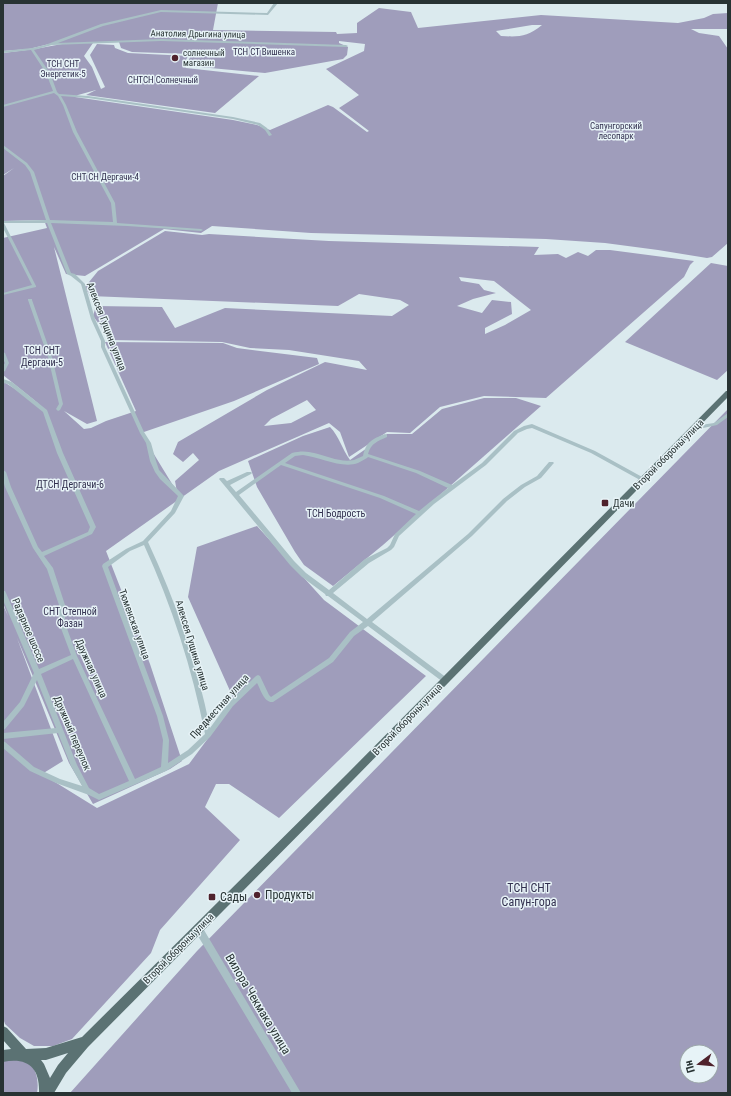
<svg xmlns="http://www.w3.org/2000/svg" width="731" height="1096" viewBox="0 0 731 1096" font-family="'Roboto Condensed',sans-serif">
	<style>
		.green { fill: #9f9dbb; fill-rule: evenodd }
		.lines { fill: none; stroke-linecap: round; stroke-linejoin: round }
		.minor { fill: #a9c0c5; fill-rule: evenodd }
		.primary { fill: #5b7273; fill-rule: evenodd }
		.poi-dot { fill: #4f222c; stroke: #e7f3f7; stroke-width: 1.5 }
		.labels { text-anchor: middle; stroke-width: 3; stroke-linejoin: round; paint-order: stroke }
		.far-street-label { font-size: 9px; fill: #283333; stroke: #e7f3f7 }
		.far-park-label { font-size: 9px; fill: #312f4e; stroke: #e7f3f7 }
		.far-poi-label { font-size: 9px; fill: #283333; stroke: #e7f3f7; text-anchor: start }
		.street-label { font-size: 10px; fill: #283333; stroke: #e7f3f7 }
		.park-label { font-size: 10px; fill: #312f4e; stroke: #e7f3f7 }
		.poi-label { font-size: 10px; fill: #283333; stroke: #e7f3f7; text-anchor: start }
		.near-park-label { font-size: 12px; fill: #312f4e; stroke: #e7f3f7 }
		.near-poi-label { font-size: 12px; fill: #283333; stroke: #e7f3f7; text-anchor: start }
		.near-street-label { font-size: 12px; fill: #283333; stroke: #e7f3f7 }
	</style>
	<rect width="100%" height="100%" fill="#dbeaee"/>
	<path class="green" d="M3,3H218L213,30L336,32L337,34L357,33V23L379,8L411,12L418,28L541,15L678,23L704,18L713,14L728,13V29H691L699,33L719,36L728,49V243L712,257L707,258L658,250L605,243L546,239L311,233L212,226L201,233L164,229L85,276L66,274L54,247L97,421L87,424L64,411L84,429L91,428L106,421L136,411L105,342L223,343L237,348L317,358L319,364L234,401L141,433L177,492L175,481L199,460L193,453L183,462L173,454L178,442L267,390L325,362L367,370L359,361L289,350L250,348L222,342L111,340L93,316L96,306L162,307L175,328L225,308L392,316L409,305L400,300L359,294L338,306L90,296L85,287L98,271L165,231L202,235L209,234L329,241L539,247L534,255L558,254L566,258L578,252L588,256L596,250H610L694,261L690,265L684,277L546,398L484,396L440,407L410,433L387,432L349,457L340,432L329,423L219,471L106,551L150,664L182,761L170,769L93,804L69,763L17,638L63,761L42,774L97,808L189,764L235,702L188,597L197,547L257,526L324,600L426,676L279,818L229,784H216L205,807L240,840L160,930L151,953L72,1039L53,1046H34L20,1038L5,1024L3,1018V605L8,616L3,603V477L8,492L37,549L3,470V383L4,382L39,404L3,375V238L47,228L44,220L3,221V176L14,168L3,175V53L35,49L62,44H49L29,49L3,51ZM532,25H542C527,37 519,37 501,36L496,31ZM339,41L365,44L364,51L326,69L359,95L339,108L369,131L367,132L333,107L328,105L270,130L257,125L233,120L75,97L78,95L96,90L86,95L215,113L259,76L186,68L184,64L188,56L128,53L115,48L114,45L97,44L90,55L105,87L101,89L92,67L84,56L93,43L65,44L119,42L121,48L132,52L192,54L188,61H192L189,66L265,73L343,59L347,55L348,47L339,43ZM459,277L494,281L531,310L505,325L485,334V328L512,314L511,302L492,300L482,313L457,306L473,299L496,293L484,290L479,284L461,281ZM307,400L316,410L291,423L264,426L271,419Z
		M711,263L728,266V370L717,380L625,342Z
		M484,398H516L541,406L383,545L333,586L304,565L295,552L257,487L248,461L303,436L330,427C339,436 342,449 350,460L387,434H412L442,409Z
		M728,409V1093H70L197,951ZM687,1052H711V1076H687Z
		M3,1059C9,1060 20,1058 26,1061C37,1066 39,1083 37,1093H3Z"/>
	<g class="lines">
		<path class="minor" d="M274,3H278L268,15L161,12L103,26L58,43L161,39L346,45L348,46L346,47L161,41L52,45L34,50L50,73L57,92L59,94L88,96L233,117L260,123L267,128L272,135L269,136L265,130L258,125L233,119L88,98L61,96L66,105L77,132L115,203L117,223L201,229L203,230L201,231L127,226L51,223L71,273L75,274L85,284L95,319L105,341V347L144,432L151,443L156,461L159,470L184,496L175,513L148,542C176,602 197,663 210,728L229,702L256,676L258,675L260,676L269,695L271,697L329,658L350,632L363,622L328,596H326L325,594L302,577L290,565L224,485L219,479L220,478H224L227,481L247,472H251L252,473L251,474L230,485L236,492L292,453C300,451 307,451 314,453C327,456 341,463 354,460C357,459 360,457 363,456C366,442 372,439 385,434L387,435V437C378,441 371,443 368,454L420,471L452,485L482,463L514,431L524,426L532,424L595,451L644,478L645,479L644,480H640L591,453L532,428L527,429L518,433L486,465L434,504L399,536L394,547L391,550L369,563L333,593L367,619L468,534L503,499L521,485L537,476L549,462H553L554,463L553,464L541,478L525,487L507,501L472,536L372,622L447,678L448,680L447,682L445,683L443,682L368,626L354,636L333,662L273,702C264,703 261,690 257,683L233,706L210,737L192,754L166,771L99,800L89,795L56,783L30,771L3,748V741L5,742L34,767L60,779L82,786L71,766L58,733L3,739V733L56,728L37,680L24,706L5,729L3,730V722L20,702L34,673L3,600V591H5L6,593L39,669L71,655L59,623V605L47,569L33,548L5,487L3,480V470L6,472L11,487L38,547L42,552L88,532L90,527L57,453L43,412L8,384L3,383V379L12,382L47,410L63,453L96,527L92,534L44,556L53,568L65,605V623L77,656L135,779L161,767L163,740L157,716L102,566L103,564L126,549L143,541L171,511L178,496L160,479L155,472L150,461L146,443L140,433L101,347V341L91,319L81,284L71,276L67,274L47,223H4L36,286V287L3,295V293L32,285L3,228V221L46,220L30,172L25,165L3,148V145L27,163L34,172L50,220L113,222L111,203L73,132L63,105L58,96L54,93L3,107V105L53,91L46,73L31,50L3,53V51L32,48L45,45L101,24L161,10L267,13ZM303,455C320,457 342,469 358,463C361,461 364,460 367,458L368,457L416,473L448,488L430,502L419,511L384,496L285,463L295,456ZM281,465L380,498L416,514L395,534L390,545L387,548L365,559L329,590L306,573L294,561L239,495ZM144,545C172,606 192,668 205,734L188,750L168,763L169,740L163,716L108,567L130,551ZM73,659L129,781L99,794L89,788L77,765L41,674Z
			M28,299H32V300L52,357L63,404L60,410L58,411L56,409L59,404L48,357L28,300Z
			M3,352L5,353L9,363L5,371L3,372V366L5,363L3,359Z
			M728,413V417L717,425L694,430L692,428L694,426L714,423Z
			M198,924L201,925L301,1093H292L195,931L194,928L195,925Z"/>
		<path class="primary" d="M726,391H728V397L353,780L88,1047L66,1073L54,1093H39C40,1068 28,1057 3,1062V1050L11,1049L3,1040V1026L7,1028L26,1049L46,1048L82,1037L347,774ZM68,1053L58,1065L50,1078L44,1064L41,1060H46Z"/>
	</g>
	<g class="poi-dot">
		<circle cx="175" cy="58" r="4"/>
		<rect x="601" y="499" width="8" height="8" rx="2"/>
		<circle cx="257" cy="895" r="4"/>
		<rect x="208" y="893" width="8" height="8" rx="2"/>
	</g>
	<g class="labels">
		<g class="far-street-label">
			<text transform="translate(198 34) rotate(1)" y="3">Анатолия Дрыгина улица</text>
		</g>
		<g class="far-park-label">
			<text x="264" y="55">ТСН СТ Вишенка</text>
			<text x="63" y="67">ТСН СНТ<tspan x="63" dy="10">Энергетик-5</tspan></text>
			<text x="163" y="83">СНТСН Солнечный</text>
			<text x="616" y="129">Сапунгорский<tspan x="616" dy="10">лесопарк</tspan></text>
			<text x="105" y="180">СНТ СН Дергачи-4</text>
		</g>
		<g class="far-poi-label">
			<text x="183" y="56">солнечный<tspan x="183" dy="10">магазин</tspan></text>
		</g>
		<g class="street-label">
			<text transform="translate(107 326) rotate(69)" y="4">Алексея Гущина улица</text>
			<text transform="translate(668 454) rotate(-45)" y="4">Второй обороны улица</text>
			<text transform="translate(135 624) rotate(70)" y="4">Тюменская улица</text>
			<text transform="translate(29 630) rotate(67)" y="4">Радарное шоссе</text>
			<text transform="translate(193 645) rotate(73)" y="4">Алексея Гущина улица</text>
			<text transform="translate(92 668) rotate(66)" y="4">Дружная улица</text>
			<text transform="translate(219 706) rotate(-48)" y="4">Предместная улица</text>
			<text transform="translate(407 719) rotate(-46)" y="4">Второй обороны улица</text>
			<text transform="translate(73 733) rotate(67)" y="4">Дружный переулок</text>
			<text transform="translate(178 948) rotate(-45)" y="4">Второй обороны улица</text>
		</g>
		<g class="park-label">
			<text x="42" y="354">ТСН СНТ<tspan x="42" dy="12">Дергачи-5</tspan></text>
			<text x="70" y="488">ДТСН Дергачи-6</text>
			<text x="336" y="517">ТСН Бодрость</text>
			<text x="70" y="615">СНТ Степной<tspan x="70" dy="12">Фазан</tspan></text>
		</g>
		<g class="poi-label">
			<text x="613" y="507">Дачи</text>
		</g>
		<g class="near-park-label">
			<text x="529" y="892">ТСН СНТ<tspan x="529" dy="14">Сапун-гора</tspan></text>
		</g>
		<g class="near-poi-label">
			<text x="265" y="899">Продукты</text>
			<text x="220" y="901">Сады</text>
		</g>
		<g class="near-street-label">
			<text transform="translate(258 1004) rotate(59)" y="4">Вилора Чекмака улица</text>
		</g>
	</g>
	<rect width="731" height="1096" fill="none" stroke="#283333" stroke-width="8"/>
	<g transform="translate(699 1064) rotate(254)"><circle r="19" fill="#e7f3f7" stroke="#9ba6a9"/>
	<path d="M0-3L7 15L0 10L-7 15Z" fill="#4f222c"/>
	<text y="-6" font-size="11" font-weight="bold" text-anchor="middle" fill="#283333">Пн</text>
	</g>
</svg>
